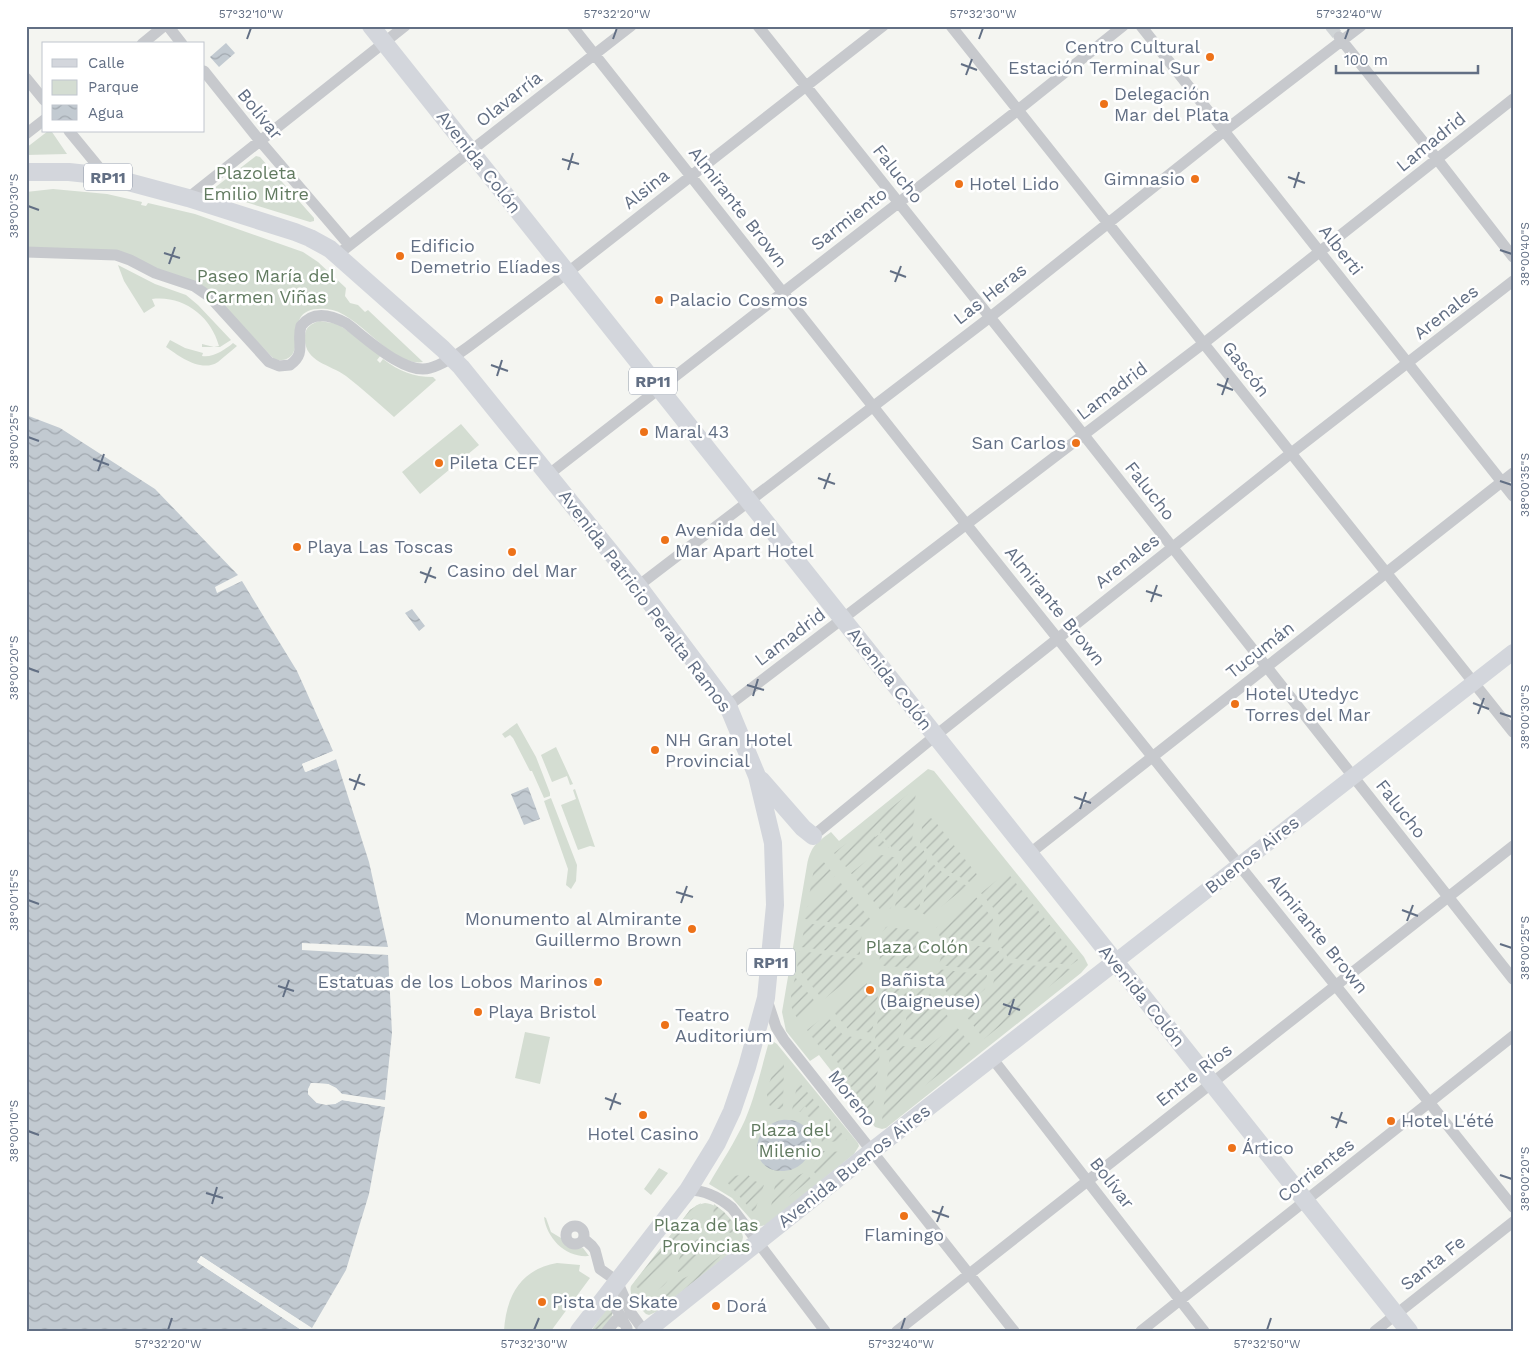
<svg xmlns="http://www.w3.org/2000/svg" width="1539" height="1357" viewBox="0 0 1539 1357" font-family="'Work Sans',sans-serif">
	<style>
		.green { fill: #d4ddd2 }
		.garden { fill: url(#garden-furrows) }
		.water { fill: url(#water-waves) }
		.pier { fill: #f4f5f1 }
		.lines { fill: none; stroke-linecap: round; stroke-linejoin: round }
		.street-tunnel { stroke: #d0d4d6; stroke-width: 11; stroke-dasharray: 11 5.5; stroke-linecap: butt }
		.street { stroke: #c7c9cd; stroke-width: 11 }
		.secondary { stroke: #d3d6dc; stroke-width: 16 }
		.primary { stroke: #d3d6dc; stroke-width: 18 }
		.ticks { fill: none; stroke: #626f84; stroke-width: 2 }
		.poi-dot { fill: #ed7219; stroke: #fff; stroke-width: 2 }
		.labels { text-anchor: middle; stroke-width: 5; stroke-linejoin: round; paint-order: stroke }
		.shield { fill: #fff; stroke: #919aa9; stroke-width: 1 }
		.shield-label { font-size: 16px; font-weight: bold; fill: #626f84 }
		.poi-label { font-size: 18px; fill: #626f84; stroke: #fff; text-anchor: start }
		.street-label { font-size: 18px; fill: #626f84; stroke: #fff }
		.park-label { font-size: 18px; fill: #627b61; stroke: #fff }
		.neatline { fill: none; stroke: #626f84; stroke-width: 2 }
		.ticks-label { font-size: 12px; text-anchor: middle; fill: #626f84 }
	</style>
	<defs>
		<pattern id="garden-furrows" width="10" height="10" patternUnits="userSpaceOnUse" patternTransform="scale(1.25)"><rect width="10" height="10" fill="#d4ddd2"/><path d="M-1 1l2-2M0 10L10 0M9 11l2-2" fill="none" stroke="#afb7b0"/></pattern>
		<pattern id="water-waves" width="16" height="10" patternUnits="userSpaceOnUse" patternTransform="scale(1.25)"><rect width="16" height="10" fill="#c2cad1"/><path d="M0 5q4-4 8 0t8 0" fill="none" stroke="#a1a8af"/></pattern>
	</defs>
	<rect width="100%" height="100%" fill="#f4f5f1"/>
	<path class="green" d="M48,131L52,132L67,154L26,155V148Z
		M256,156L260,157L314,218V221L310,222L213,192V189Z
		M53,189L107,194L142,202L141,205L146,206L148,203L195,214L303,252L318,262L346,288L345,296L350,303L358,305L365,312L368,310L423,362C391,368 358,311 327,309C273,304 317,364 275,360L216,298L133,258L26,248V192Z
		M118,265L155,284L186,295L198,305L231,340L220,347H202V344L214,347L219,346C211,316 183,295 152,299L155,306L144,313L124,281Z
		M320,321L338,324L381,355L377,360L380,363L383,359C399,371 413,377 433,377L436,380L394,417C378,403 363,389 346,376C330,364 303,362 305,336C305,327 312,323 320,321Z
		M170,340L185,348L203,353L202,356C213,358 226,349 233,343L237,346C231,351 224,357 218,362C201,373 179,356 166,347Z
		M461,424L479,445L420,494L402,472Z
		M517,723L536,757L550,793V796L544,798L532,771H530L513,738L510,735L505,738L502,734Z
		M556,747L573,784L570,785L567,776L552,782L541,755Z
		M928,769L934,771L1084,957L1088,965L1081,973L886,1128L882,1129L875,1127L819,1055L810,1061L786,1031L782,1012L807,865C811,846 816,843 831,832L839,841Z
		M575,789L595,847L590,846L578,850L561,805L576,799L573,790Z
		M551,798L577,865L576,881L571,889L566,885L568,869L544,801Z
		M525,1032L550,1037L540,1084L515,1078Z
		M771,1040L777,1044L858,1143L859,1146L854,1154L766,1225L761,1226L756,1225L732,1198L709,1184C721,1163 735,1142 745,1120C755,1096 761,1070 768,1045Z
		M659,1168L668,1173L651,1195L644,1189Z
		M705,1203C722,1205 731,1220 742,1233L743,1237L742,1242L656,1312L649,1315L646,1314C639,1307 628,1296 631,1286L690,1210L697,1205Z
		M544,1217L546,1218L551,1232L561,1238L566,1246L574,1249L583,1248L589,1256C566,1258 547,1239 544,1217Z
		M557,1263L580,1265L579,1271L590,1278L551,1331H504C506,1296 521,1269 557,1263Z"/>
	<path class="garden" d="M916,788L912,843L905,846L901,851L893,849L880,833L882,831L878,825L871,831L875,837L878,835L889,848L877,846L872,847L846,867L834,853Z
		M929,817L934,820L979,877L971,883C962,877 951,874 943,867C934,860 930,849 920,843L923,819Z
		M915,846L923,849L927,858L919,911L909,908L895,907L903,854L908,848Z
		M875,854L899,858L891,908L882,912L851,873Z
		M823,861L835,876L809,896L814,869Z
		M930,861L943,873L967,886L928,917L922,913Z
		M1007,872L1078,960L1071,965L1008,958L1004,950L998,945L1000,916L981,893Z
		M840,882L871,920L865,927L805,919L807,907Z
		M976,897L993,919L990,943L940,937L936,928Z
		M805,923L863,931L860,944V955L801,947Z
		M891,926C900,932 914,926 921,934L918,964L914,969L891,966L887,967L880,964C878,955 884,944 882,933L886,927Z
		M941,941L995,948L1003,955C1005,964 1000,970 991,971L939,965L942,952Z
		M800,951L861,959L864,967L823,1000L797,967Z
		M1008,963L1071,969L984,1039L966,1016L991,994L995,975L1003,971Z
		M937,969L987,975L985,989L961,1010L933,975Z
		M795,977L817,1004L798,1019C786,1004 792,994 795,977Z
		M867,983L866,990L873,993L875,992L878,995L872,1033L848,1029L832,1010Z
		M922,984L950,1019L923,1041L903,1038L911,989Z
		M883,986L896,989H907L898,1042C895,1051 887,1052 879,1048L875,1039Z
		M826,1015L843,1035L871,1041L874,1048L880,1053L872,1114L850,1085L848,1075L828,1051L819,1046L807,1030Z
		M955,1025L973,1047L882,1120L890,1054L896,1052L901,1046L926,1048Z
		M778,1063H784L783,1109H777L770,1106C762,1093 772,1076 778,1063Z
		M798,1081L822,1110L812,1119L806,1115L808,1110L805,1106L800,1112L792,1110Z
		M827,1115L847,1140L822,1143L821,1135L816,1124Z
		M821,1151L846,1152L817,1175L810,1168L816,1161Z
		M806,1172L811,1179L770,1212L776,1180L790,1179Z
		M747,1174L755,1181L764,1185L754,1213L726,1181L727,1177Z
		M701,1203L668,1264L644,1289H639L633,1284L690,1210Z
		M714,1204L724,1212L740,1231L734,1234C720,1230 711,1219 714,1204Z
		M691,1239C717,1237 697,1269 678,1272C678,1260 681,1246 691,1239Z
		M726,1239L734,1242L707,1263L702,1265L720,1242Z
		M734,1245L739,1246L656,1312L652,1307L658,1299L682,1279L705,1268Z
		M672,1269C669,1283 662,1289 649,1294L653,1287Z
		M609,1305L613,1312L611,1319L601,1331H591Z"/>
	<path class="water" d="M226,43L235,53L219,67L210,57Z
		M26,415L60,428L155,489L238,575L215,587L217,593L242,581L297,671L333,751L302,764L306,772L336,759L369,862L388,947L302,943V950L388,955L392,1033L385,1100L342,1094L336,1088L328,1084L311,1083L308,1094L317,1103L335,1104L342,1100L385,1107L369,1194L346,1270L312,1328L201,1256L197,1262L303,1331H26Z
		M412,609L425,626L419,631L405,613Z
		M528,787L540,819L524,825L511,794Z
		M782,1120C822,1117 819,1168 784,1171C749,1173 748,1127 782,1120Z"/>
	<path class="pier" d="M336,750L335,753L305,766L307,769L336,756L339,758L305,772L302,764Z
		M311,1083L328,1084L336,1088L342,1094L387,1101L385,1103L342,1096L328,1086H312L310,1093L318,1100L326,1102H334L342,1098L385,1105L387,1107L342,1100L335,1104L326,1105L317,1103L308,1094V1089Z
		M201,1256L314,1330H310L201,1259L200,1261L306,1331H303L197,1262Z"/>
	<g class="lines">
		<path class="street-tunnel" d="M1330,26L1339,37"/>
		<path class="street" d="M168,26L182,44
			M572,26L966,524L1513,1207
			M758,26L1083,434L1513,979
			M951,26L1513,732
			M1141,26L1513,496
			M1339,37L1437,159L1513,257
			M142,44L164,26
			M204,71L260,141L349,245
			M26,78L44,100
			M69,131L106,176
			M26,134L44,120
			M188,198L405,26
			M26,252L116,255L130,260L155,273L194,286L210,297L269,362L279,366L290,365C307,353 296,342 301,326C313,310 331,315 346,323C365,337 405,376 430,368C444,364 457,355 468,347L567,273L883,26
			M337,255L631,26
			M548,475L1018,110L1123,26
			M638,586L989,318L1224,131L1361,26
			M728,706L1204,343L1513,99
			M813,836L935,736L1290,454L1513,281
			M1029,854L1513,473
			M767,1000L776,1027L784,1040L1014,1331
			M992,1058L1204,1331
			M688,1190C705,1190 719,1197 732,1208L825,1331
			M566 1235a9 9 0 1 1 18 0a9 9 0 1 1-18 0Z
			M584,1239L592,1246L595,1250L600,1269L617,1281L631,1313L644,1331
			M612,1301L627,1328
			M607,1331L616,1320L622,1322
			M897,1331L1513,846
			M1141,1331L1513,1036
			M1375,1331L1513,1222"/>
		<path class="secondary" d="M1115,962L1513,652"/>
		<path class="primary" d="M371,26L1409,1331
			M26,172H69L106,176L188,198L295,232L310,238L330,249L443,349L461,367L638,586L728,706L757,776L773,843L775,905L766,998L747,1067L732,1111L717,1143L688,1190L579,1331
			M761,780L803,828L813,836
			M646,1331L872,1151L1115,962"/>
	</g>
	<path class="ticks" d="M247,39L251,28M613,39L617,28M979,39L983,28M1345,39L1349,28M961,64L977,70M966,75L972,59M562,159L579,164M568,170L573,153M1288,177L1305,183M1294,188L1299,172M28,206L39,210M1500,250L1512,254M164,253L180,258M169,264L175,247M890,271L906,277M895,282L901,266M491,365L508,371M497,376L502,360M1217,384L1233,390M1222,395L1228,378M28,437L39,441M93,459L109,465M98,471L104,454M818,478L835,484M1500,481L1512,485M824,489L830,473M420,572L436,578M425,583L431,567M1146,591L1162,596M1151,602L1157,585M28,668L39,672M747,685L764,690M753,696L758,679M1473,703L1489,709M1500,713L1512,717M1478,714L1484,698M349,779L365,785M354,790L360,774M1074,797L1091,803M1080,809L1086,792M676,892L693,897M28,900L39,904M681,903L687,886M1402,910L1418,916M1407,921L1413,905M1500,944L1512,948M278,986L294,991M283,997L289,980M1003,1004L1020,1010M1009,1015L1014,999M605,1098L621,1104M610,1110L616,1093M1331,1117L1347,1123M1336,1128L1342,1112M28,1131L39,1135M1500,1175L1512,1179M206,1193L223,1198M212,1204L217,1187M932,1211L949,1217M937,1222L943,1206M168,1330L172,1318M534,1330L539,1318M901,1330L905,1318M1267,1330L1271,1318"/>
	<g class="poi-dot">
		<circle cx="1210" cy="57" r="5"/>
		<circle cx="1104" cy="104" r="5"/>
		<circle cx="1195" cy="179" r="5"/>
		<circle cx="959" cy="184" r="5"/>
		<circle cx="400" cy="256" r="5"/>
		<circle cx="659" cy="300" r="5"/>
		<circle cx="644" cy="432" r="5"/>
		<circle cx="1076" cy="443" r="5"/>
		<circle cx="439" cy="463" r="5"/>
		<circle cx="665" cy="540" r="5"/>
		<circle cx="297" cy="547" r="5"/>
		<circle cx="512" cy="552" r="5"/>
		<circle cx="1235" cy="704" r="5"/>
		<circle cx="655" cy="750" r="5"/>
		<circle cx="692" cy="929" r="5"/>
		<circle cx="598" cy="982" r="5"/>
		<circle cx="870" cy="990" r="5"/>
		<circle cx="478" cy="1012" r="5"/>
		<circle cx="665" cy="1025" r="5"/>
		<circle cx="643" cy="1115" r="5"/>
		<circle cx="1391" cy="1121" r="5"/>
		<circle cx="1232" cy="1148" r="5"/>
		<circle cx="904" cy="1216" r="5"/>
		<circle cx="542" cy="1302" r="5"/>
		<circle cx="716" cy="1306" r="5"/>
	</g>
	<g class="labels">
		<g class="shield">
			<rect x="84" y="163.5" width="48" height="27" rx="4"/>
			<rect x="629" y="367.5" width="48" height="27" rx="4"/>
			<rect x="747" y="948.5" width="48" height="27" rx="4"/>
		</g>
		<g class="shield-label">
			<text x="108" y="183">RP11</text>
			<text x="653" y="387">RP11</text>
			<text x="771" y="968">RP11</text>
		</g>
		<g class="poi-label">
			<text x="1200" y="53" text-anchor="end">Centro Cultural<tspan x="1200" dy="21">Estación Terminal Sur</tspan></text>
			<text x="1114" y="100">Delegación<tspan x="1114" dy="21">Mar del Plata</tspan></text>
			<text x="1185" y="185" text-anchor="end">Gimnasio</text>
			<text x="969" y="190">Hotel Lido</text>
			<text x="410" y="252">Edificio<tspan x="410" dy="21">Demetrio Elíades</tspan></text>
			<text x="669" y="306">Palacio Cosmos</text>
			<text x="654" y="438">Maral 43</text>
			<text x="1066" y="449" text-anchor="end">San Carlos</text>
			<text x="449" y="469">Pileta CEF</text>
			<text x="675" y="536">Avenida del<tspan x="675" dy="21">Mar Apart Hotel</tspan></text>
			<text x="307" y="553">Playa Las Toscas</text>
			<text x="512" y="577" text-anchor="middle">Casino del Mar</text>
			<text x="1245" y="700">Hotel Utedyc<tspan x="1245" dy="21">Torres del Mar</tspan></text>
			<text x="665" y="746">NH Gran Hotel<tspan x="665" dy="21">Provincial</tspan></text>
			<text x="682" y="925" text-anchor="end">Monumento al Almirante<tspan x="682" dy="21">Guillermo Brown</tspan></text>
			<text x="880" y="986">Bañista<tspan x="880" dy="21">(Baigneuse)</tspan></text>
			<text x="588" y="988" text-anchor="end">Estatuas de los Lobos Marinos</text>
			<text x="488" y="1018">Playa Bristol</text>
			<text x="675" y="1021">Teatro<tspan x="675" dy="21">Auditorium</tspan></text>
			<text x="1401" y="1127">Hotel L'été</text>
			<text x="643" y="1140" text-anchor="middle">Hotel Casino</text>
			<text x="1242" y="1154">Ártico</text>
			<text x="904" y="1241" text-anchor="middle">Flamingo</text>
			<text x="552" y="1308">Pista de Skate</text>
			<text x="726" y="1312">Dorá</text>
		</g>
		<g class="street-label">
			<text transform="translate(509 99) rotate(-38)" y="6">Olavarría</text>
			<text transform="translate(260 114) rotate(51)" y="6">Bolívar</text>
			<text transform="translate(1431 142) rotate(-39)" y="6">Lamadrid</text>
			<text transform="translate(479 162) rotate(52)" y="6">Avenida Colón</text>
			<text transform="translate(898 174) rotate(52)" y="6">Falucho</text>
			<text transform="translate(646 189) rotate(-38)" y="6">Alsina</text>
			<text transform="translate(738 207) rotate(52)" y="6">Almirante Brown</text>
			<text transform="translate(849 219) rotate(-38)" y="6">Sarmiento</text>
			<text transform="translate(1341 250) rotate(52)" y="6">Alberti</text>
			<text transform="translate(990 294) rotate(-38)" y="6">Las Heras</text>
			<text transform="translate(1446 312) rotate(-38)" y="6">Arenales</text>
			<text transform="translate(1246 369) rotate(52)" y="6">Gascón</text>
			<text transform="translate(1112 391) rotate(-37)" y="6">Lamadrid</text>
			<text transform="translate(1150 491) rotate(52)" y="6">Falucho</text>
			<text transform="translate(1127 561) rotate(-38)" y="6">Arenales</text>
			<text transform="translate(645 601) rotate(53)" y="6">Avenida Patricio Peralta Ramos</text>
			<text transform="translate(1055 606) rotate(51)" y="6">Almirante Brown</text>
			<text transform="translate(790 637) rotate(-37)" y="6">Lamadrid</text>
			<text transform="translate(1260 650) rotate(-38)" y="6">Tucumán</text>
			<text transform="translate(890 679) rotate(52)" y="6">Avenida Colón</text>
			<text transform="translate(1401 809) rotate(52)" y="6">Falucho</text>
			<text transform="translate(1252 855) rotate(-38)" y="6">Buenos Aires</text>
			<text transform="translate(1318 934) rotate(51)" y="6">Almirante Brown</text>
			<text transform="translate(1142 996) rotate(51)" y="6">Avenida Colón</text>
			<text transform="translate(1194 1075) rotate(-38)" y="6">Entre Ríos</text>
			<text transform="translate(852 1098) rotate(52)" y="6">Moreno</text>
			<text transform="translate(854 1166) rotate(-38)" y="6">Avenida Buenos Aires</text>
			<text transform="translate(1316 1170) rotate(-38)" y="6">Corrientes</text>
			<text transform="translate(1112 1183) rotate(52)" y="6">Bolívar</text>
			<text transform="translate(1433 1263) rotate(-38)" y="6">Santa Fe</text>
		</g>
		<g class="park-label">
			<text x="256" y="179">Plazoleta<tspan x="256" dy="21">Emilio Mitre</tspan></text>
			<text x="266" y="282">Paseo María del<tspan x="266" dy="21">Carmen Viñas</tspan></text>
			<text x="917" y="953">Plaza Colón</text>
			<text x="790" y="1136">Plaza del<tspan x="790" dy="21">Milenio</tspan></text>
			<text x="706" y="1231">Plaza de las<tspan x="706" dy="21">Provincias</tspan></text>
		</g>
	</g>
	<rect width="1539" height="1357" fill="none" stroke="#ffffff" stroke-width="55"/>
	<rect x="42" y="42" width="162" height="90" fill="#ffffff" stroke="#c0c5ce"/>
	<rect x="52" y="59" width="25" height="8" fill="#d3d6dc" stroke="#c0c5ce"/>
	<text x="88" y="68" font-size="15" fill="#626f84">Calle</text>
	<rect x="52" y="80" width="25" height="15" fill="#d4ddd2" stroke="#c0c5ce"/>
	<text x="88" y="92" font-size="15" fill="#626f84">Parque</text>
	<rect x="52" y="105" width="25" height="15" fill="url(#water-waves)" stroke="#c0c5ce"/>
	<text x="88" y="118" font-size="15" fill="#626f84">Agua</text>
	<path d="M1336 65v8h142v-8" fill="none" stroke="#626f84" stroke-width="2.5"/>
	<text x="1344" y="65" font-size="15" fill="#626f84" stroke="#ffffff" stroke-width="4" paint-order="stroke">100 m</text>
	<rect x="28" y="28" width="1484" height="1302" class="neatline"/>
	<g class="ticks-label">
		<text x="251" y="18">57°32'10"W</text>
		<text x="617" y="18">57°32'20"W</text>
		<text x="983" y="18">57°32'30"W</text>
		<text x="1349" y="18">57°32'40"W</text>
		<text transform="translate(14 206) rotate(-90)" y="4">38°00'30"S</text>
		<text transform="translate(1525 254) rotate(-90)" y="4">38°00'40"S</text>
		<text transform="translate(14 437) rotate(-90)" y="4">38°00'25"S</text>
		<text transform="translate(1525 485) rotate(-90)" y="4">38°00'35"S</text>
		<text transform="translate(14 668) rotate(-90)" y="4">38°00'20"S</text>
		<text transform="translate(1525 717) rotate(-90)" y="4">38°00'30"S</text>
		<text transform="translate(14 900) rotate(-90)" y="4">38°00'15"S</text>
		<text transform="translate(1525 948) rotate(-90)" y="4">38°00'25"S</text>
		<text transform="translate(14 1131) rotate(-90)" y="4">38°00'10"S</text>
		<text transform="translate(1525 1179) rotate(-90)" y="4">38°00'20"S</text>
		<text x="168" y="1348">57°32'20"W</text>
		<text x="534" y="1348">57°32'30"W</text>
		<text x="901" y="1348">57°32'40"W</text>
		<text x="1267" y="1348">57°32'50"W</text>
	</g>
</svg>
